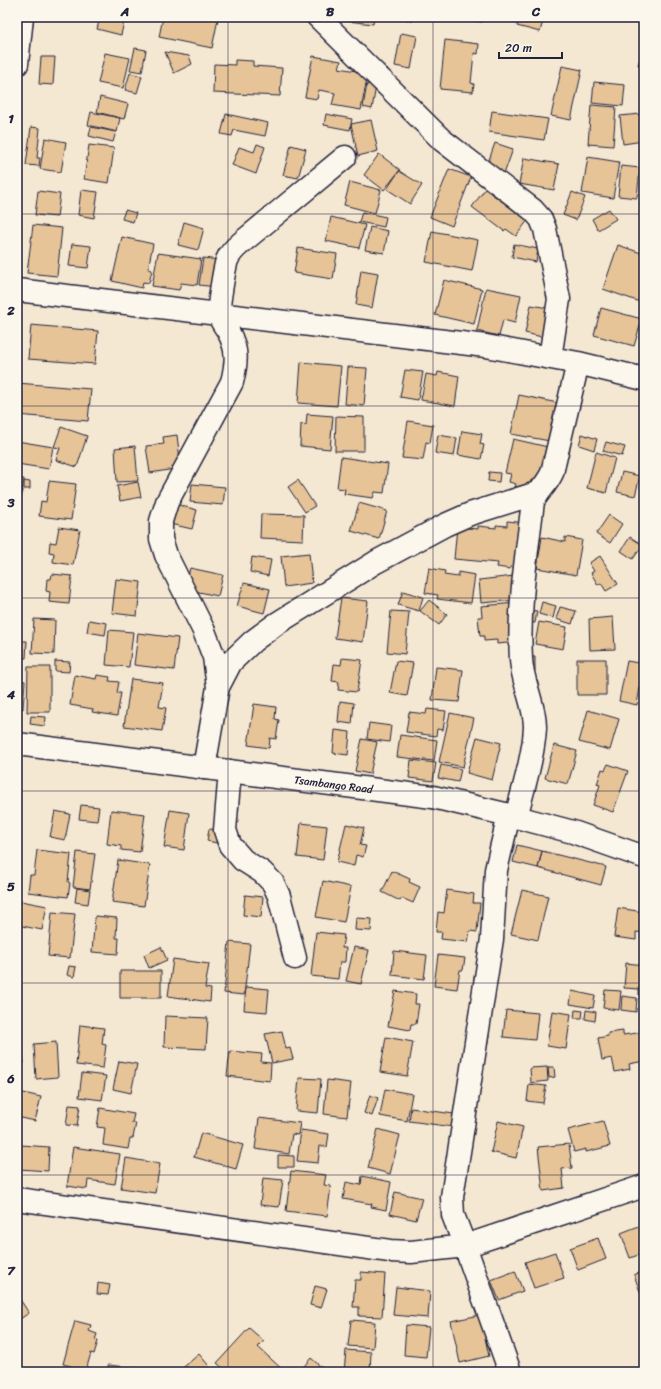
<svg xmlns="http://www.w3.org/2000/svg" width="661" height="1389" viewBox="0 0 661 1389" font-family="Sriracha,sans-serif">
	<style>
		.building { fill: #e6c498; stroke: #22223b }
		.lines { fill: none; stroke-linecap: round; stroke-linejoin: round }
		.street-casing { stroke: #22223b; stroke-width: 25 }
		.secondary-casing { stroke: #22223b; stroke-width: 25 }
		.street { stroke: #fbf7ec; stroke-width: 22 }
		.secondary { stroke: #fbf7ec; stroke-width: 22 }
		.grid { fill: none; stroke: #22223b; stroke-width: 1; stroke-opacity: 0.55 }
		.labels { text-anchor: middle; stroke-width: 3.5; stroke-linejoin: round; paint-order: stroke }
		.street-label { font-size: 11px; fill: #22223b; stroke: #fbf7ec }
		.neatline { fill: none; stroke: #22223b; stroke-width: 1.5 }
		.grid-label { font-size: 13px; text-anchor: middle; font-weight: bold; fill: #22223b }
	</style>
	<rect width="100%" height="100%" fill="#f5e8d3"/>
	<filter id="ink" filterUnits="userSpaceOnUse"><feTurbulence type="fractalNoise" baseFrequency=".025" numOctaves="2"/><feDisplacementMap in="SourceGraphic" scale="8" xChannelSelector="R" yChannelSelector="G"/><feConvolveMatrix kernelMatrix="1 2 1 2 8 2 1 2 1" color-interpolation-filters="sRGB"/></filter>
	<g filter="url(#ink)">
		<path class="building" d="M100,17H125L121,35L97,29Z
			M163,17H208L218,19L212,48L159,37Z
			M338,17H374L373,24L338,20Z
			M397,17H412V21Z
			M470,17H483L482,22L469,20Z
			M503,17H544L540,32L517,26L518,23L502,19Z
			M401,33L417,36L411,69L395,66Z
			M445,40L479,44L478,54L474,53L471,83L474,84L473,92L440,89Z
			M644,44V67L638,65Z
			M135,48L146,50L142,72L130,70Z
			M165,52L189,56L192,64L174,73Z
			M105,53L130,58L123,88L98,83Z
			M313,56L341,61L339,68L368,73L361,110L332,105L335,93L319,90L317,99L305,97Z
			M41,57H55L53,85L39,84Z
			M235,60L253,61V66L282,68L280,96L213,93L214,64L235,65Z
			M562,66L582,70L571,120L551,116Z
			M130,73L142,76L137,93L125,90Z
			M594,82L625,85L623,106L592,103Z
			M367,84L376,86L372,109L363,107Z
			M100,97L128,104L124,119L97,112Z
			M591,105L616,107L613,146L588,144Z
			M492,111L548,119L544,140L489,132Z
			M91,112L120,118L117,132L88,125Z
			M226,114L268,123L265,136L234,130L232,136L221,134Z
			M326,114L352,119L350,130L324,125Z
			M640,114L643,141L623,144L620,116Z
			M371,120L378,151L358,156L351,124Z
			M31,127L40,128L37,158H40L39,166L26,165Z
			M91,127L116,132L113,142L89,136Z
			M45,138L66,142L61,172L40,169Z
			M495,143L513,149L503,177L485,171Z
			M257,144L265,147L256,174L232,165L239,147L254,152Z
			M89,145L114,148L109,183L84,179Z
			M291,145L306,149L298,178L283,175Z
			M379,154L400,170L384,190L364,175Z
			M588,157L619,162L613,198L582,193Z
			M524,158L559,164L554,190L519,184Z
			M621,166L640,168L637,198L618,196Z
			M449,169L471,177L452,226L430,217Z
			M399,171L422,185L410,204L387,189Z
			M350,182L381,190L375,213L344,205Z
			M485,189L528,220L516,236L506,229L504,231L472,207Z
			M81,190L98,192L94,218L78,215Z
			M38,191L60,194L57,217L35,215Z
			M572,192L585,197L576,220L563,215Z
			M609,209L616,219L598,230L592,219Z
			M125,210L136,213L133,222L122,219Z
			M362,212L386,217L384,227L359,222Z
			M331,217L365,225L359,248L326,241Z
			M184,222L204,228L198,250L178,245Z
			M33,225L62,228L57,276L27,273Z
			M370,227L388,231L384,253L365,250Z
			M432,231L478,240L472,271L426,262Z
			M122,237L153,244L148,269L152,270L149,283L143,282L142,288L112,281Z
			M72,244L91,246L88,268L69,266Z
			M514,244L538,249L536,262L512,257Z
			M618,245L644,254V293H643L640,302L603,289Z
			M298,248L337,254L333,279L294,273Z
			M158,253L201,259L197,285L181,283L179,290L152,286Z
			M203,258L219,260L216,287L199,285Z
			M361,270L378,273L372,308L356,305Z
			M444,280L482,289L474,324L435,315Z
			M486,288L521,295L515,323L503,320L499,336L477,331Z
			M531,305L548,308L542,337L525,333Z
			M601,308L642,319L634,346L594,335Z
			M31,325L98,331L95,364L28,359Z
			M301,362L341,366L337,406L298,403Z
			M348,367L367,368L364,406L345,404Z
			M405,370L423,372L418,400L400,397Z
			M438,372L459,376L455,406L421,400L426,374L437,376Z
			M17,383L91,389L88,421L17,415Z
			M519,395L558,403L550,441L511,434Z
			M307,414L333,416L330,449L300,446L301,424L306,425Z
			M336,416L364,417V451H335Z
			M408,421L433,425L430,443L426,442L423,460L402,458Z
			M61,427L87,436L77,467L56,460L60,448L54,447Z
			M462,431L482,434L480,444L484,445L481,459L458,455Z
			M582,434L597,439L594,450L579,445Z
			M177,435L181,468L150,473L146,446L164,444L163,437Z
			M438,435L457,438L454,456L435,453Z
			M513,439L548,447L540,482L531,480L529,490L515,487L516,484L509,482L511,474L505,473Z
			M17,441L53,447L49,469L17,464Z
			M606,442L625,447L622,456L603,451Z
			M135,446L138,481L117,482L115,448Z
			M596,452L615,458L606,493L587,488Z
			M341,457L388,464L384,493L375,492L373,498L344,494L345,489L337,488Z
			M489,472L500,473L499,482L488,481Z
			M622,472L640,476L635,496L617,492Z
			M17,479H24L21,499H19V506H17Z
			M298,480L315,506L305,512L288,487Z
			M24,481L30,482V489H24Z
			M49,481L76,484L71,520L39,516L41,501L46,502Z
			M138,482L141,497L120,501L117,486Z
			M192,484L225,487L223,505L190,502Z
			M172,503L197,510L192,529L166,523Z
			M359,503L387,511L379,539L351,531Z
			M261,514L304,515L303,540L260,538Z
			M609,515L622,524L610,543L596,534Z
			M507,521L527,523L523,568L510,567V569L497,567L498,563L454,559L457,527L478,529V526L496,528V525L507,526Z
			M59,527L80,530L73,565L53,562L54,553L49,552L50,542L56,543Z
			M542,537L565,542V537L582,540L576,575L537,568Z
			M630,537L643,545L633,559L621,551Z
			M309,553L312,583L284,587L281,556Z
			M600,556L618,584L606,591L601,583L598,585L591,573L594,571L589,563Z
			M252,557L271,560L268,576L250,572Z
			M190,568L223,575L218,596L185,589Z
			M429,568L445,571L444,575L458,577V572L475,575L471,603L437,599L438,595L425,593Z
			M52,574L72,576L69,604L49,602L50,592L46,591L47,579H51Z
			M514,576L516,600L481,603L479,580Z
			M116,579L141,582L137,616L112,613Z
			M244,583L270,589L264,613L237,606Z
			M403,591L423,597L419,611L398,605Z
			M341,598L368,601L363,642L335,638Z
			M429,600L447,614L439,625L420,611Z
			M542,602L556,606L553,618L539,614Z
			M516,603L519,645L508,646V643L497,644V640L484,641V636H480L478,617H482L481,606Z
			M560,607L576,611L572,624L556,619Z
			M527,610L537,611L535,623L526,622Z
			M391,611L409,612L405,654L387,652Z
			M613,617L615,649L590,650L589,619Z
			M34,619L55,620L54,654L32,653Z
			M89,620L107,623L105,635L87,632Z
			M539,622L567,627L563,649L535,644Z
			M109,630L133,632L129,667L106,665Z
			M138,633L178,638L174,670L134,665Z
			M17,641H27L26,658H17Z
			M525,657H535V671H525Z
			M342,658L362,660L357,692L338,690L339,682L332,681L334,664L341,665Z
			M577,659H606V695H577Z
			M55,661L70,662L69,672L55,671Z
			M396,661L413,663L407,696L390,693Z
			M627,661L644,664L637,705L619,701Z
			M28,667H50V712H27Z
			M436,667L463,670L459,702L432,700Z
			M75,675L96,679L97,675L110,677L109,681L119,682L117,693H121L117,716L92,712L93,709L70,705Z
			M131,679L163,683L159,707L166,708L162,731L124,726Z
			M17,680L25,681L23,709L17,708Z
			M340,701L354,703L352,724L338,722Z
			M254,704L276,707L275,719L279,720L276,739L270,738L269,748L248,745Z
			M427,709L446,711L443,730L437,729L436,736L406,732L409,712L426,714Z
			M588,710L619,719L610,750L579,742Z
			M450,713L474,718L463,767L439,762Z
			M31,716L46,717L45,726L30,724Z
			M369,723L391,726L389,742L367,739Z
			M335,730L350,732L348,755L333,753Z
			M400,735L437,740L434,761L397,757Z
			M477,737L501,743L492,780L467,773Z
			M362,739L377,742L370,774L355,771Z
			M554,745L577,751L568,784L545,778Z
			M411,760L436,763L433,781L409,778Z
			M608,764L628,771L613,812L593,805L600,785L597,784L602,769L605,770Z
			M441,765L461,769L458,782L438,778Z
			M81,805L99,807L97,821L79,819Z
			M111,810L145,814L140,852L121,850V846L107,844Z
			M170,810L189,813L184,850L164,847Z
			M55,811L70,814L65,840L50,837Z
			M301,823L327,826L323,860L297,857Z
			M346,824L364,828L360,845L366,846L363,857L356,855L354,866L337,862Z
			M209,829L219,830L217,843L207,841Z
			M517,845L542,851L538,868L513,862Z
			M37,850L71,854L68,882L70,883L68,897L28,892L30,875H34Z
			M542,851L606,867L601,885L538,868Z
			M77,852L95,854L90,889L73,887Z
			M118,860L150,865L144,906L112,902Z
			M392,871L410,879L409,882L420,887L413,903L402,898L400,901L382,892Z
			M323,881L351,887L344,922L316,917Z
			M77,888L90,890L88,904L75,902Z
			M447,890L474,894L473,903H480L477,932L470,931L468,942L441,939L442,932H436L438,912L444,913Z
			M522,890L548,896L538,940L511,934Z
			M245,895L263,897L261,917L243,915Z
			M21,901L47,906L42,930L17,925Z
			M618,908L644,912V933L636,932V940L614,937Z
			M52,912L75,914L70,958L48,956Z
			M95,916L117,918L116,938H119L118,954L92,952Z
			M356,918L372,919L371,931L355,930Z
			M316,932L344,935L342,948H346L345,962H340L338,979L311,976Z
			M229,942L250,944L244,995L224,993Z
			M161,947L167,960L149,968L144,955Z
			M354,947L369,950L361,984L346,981Z
			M394,951L427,955L424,979L392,975Z
			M438,955L465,958L463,970H460L457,989L434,986Z
			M173,959L209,964L205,988L211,989L210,1002L168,996Z
			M626,963L644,965V995H639V989L624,988Z
			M69,966L76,967L74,977L67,975Z
			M120,971H161V998H120Z
			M246,987L269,989L267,1012L244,1010Z
			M605,990L621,991L619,1010L603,1008Z
			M395,991L416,994L415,1004H419L416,1024H411L410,1030L388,1026Z
			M572,991L595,996L593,1008L570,1004Z
			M622,996L637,998L636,1012L621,1010Z
			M506,1010L538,1013L535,1040L503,1037Z
			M575,1010L583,1011L582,1018H574Z
			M586,1010L596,1012L595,1021L585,1019Z
			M552,1011L571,1014L566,1049L547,1046Z
			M641,1012H644V1025H640Z
			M165,1016L208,1018L206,1049L164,1047Z
			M80,1025L104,1028L102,1044L106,1045L103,1068L76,1065Z
			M282,1031L286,1049L290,1048L293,1059L272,1063L265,1034Z
			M623,1031V1035L644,1032V1061L629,1064L630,1069L615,1072L612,1058L602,1060L598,1038L608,1036V1033Z
			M386,1037L413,1042L407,1076L380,1072Z
			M56,1042L58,1077L36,1079L34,1044Z
			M22,1051L24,1063L17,1064V1052Z
			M230,1051L262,1054L261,1062L271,1063L270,1081L227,1076Z
			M119,1061L137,1064L131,1093L113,1089Z
			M547,1067L548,1081L531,1083L530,1068Z
			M548,1067H554L555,1077L549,1078Z
			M82,1073L106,1076L102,1100L79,1097Z
			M299,1078L321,1079L318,1113L296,1111Z
			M327,1080L351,1083L347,1117L324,1114Z
			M529,1084L546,1086L543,1103L527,1101Z
			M385,1089L412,1094L407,1121L380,1116Z
			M19,1092L41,1097L35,1121L17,1117V1100Z
			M370,1095L378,1098L372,1116L364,1113Z
			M69,1105L80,1106L77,1126L66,1125Z
			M100,1108L134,1114L132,1123H136L133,1138H130L128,1149L103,1145L105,1128L97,1127Z
			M411,1108L454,1114L453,1127L409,1121Z
			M259,1118L300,1123L298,1135L292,1134L289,1154L255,1149Z
			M498,1121L523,1127L516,1158L491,1152Z
			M603,1121L610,1146L586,1152V1149L574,1152L568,1130Z
			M378,1129L400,1135L390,1174L368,1168Z
			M301,1130L329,1134L327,1147L320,1146L318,1163L297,1161Z
			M201,1133L243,1145L236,1169L194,1157Z
			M569,1144L572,1168L562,1169L564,1188L543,1191L538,1147Z
			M21,1145L49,1147L48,1171L19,1169Z
			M73,1147L120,1154L115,1184L88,1180L87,1189L67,1186Z
			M278,1155L294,1156V1167H278Z
			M126,1158L160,1164L155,1193L121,1188Z
			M291,1171L326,1175L324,1185L331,1186L327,1216L286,1211Z
			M362,1176L391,1182L386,1210L371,1207L372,1204L343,1199L346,1182L361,1185Z
			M263,1178L283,1180L279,1207L260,1205Z
			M395,1192L422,1198L416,1220L390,1214Z
			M644,1224V1253L630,1258L621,1233Z
			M598,1238L606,1259L578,1270L570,1248Z
			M555,1252L564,1278L534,1288L525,1262Z
			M515,1271L523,1291L499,1300L491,1280Z
			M644,1271V1296L642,1297L634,1275Z
			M361,1272L385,1274L382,1317L359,1316V1307H353L355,1280H361Z
			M98,1283L110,1285L108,1295L97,1294Z
			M315,1286L327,1289L321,1308L310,1305Z
			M396,1287L430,1291L428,1318L393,1315Z
			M17,1295L29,1313L17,1321Z
			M480,1315L489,1356L460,1363L451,1321Z
			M351,1320L375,1322L373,1348L348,1346Z
			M75,1321L91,1325L89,1331L97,1334L95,1340L98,1341L94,1354L91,1353L86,1370L63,1364Z
			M406,1325L429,1327L426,1357L404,1355Z
			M249,1328L264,1341L258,1347L285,1372H243L238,1368L234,1372H227L217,1363Z
			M346,1350L371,1352L370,1372H344Z
			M199,1354L214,1372H178Z
			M311,1358L327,1372H299Z
			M108,1365L136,1368V1372H104V1369H108Z"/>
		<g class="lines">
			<g class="street-casing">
				<path id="street" d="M318,17L442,140L533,210L541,219L545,229L559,299L550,358
					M17,64L22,17
					M17,290L486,346L578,363L644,379
					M218,687L231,662L253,641L276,624L376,562L445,525L470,514L537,493
					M204,768L218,687L214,657L204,631L166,555L161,539V521L167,502L232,382C237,362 238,350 228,331C225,326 220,320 219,315C217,310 225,266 227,260C230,253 235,248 241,243L345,157
					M230,771L225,830L230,845L243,860L262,872L273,883L279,896L295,958
					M509,815L496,870L492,939L452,1197L453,1215L465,1246L510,1372
					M516,817C523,790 534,754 535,727C535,704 522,682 521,659C518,606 527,553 533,501C539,491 547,484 552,473L578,363
					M17,1199L390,1251L411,1252L465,1246L644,1186"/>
			</g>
			<g class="secondary-casing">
				<g id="secondary">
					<path id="s1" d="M17,744L433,797L509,815L573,832L644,857"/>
				</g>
			</g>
			<use href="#street" class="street"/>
			<use href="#secondary" class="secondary"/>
		</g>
	</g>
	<path class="grid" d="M228,17V1372M433,17V1372M17,214H644M17,406H644M17,598H644M17,791H644M17,983H644M17,1175H644"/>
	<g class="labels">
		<g class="street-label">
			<text dy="4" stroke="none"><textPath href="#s1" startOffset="319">Tsambango Road</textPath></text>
		</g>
	</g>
	<rect width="661" height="1389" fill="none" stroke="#fbf7ec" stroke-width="44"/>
	<path d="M499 52v6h63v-6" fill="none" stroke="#22223b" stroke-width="2"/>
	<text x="505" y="52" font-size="12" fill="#22223b" stroke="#fbf7ec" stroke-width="3" paint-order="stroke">20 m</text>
	<rect x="22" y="22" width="617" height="1345" class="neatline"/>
	<g class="grid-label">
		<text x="125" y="16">A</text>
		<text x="330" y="16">B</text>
		<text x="536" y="16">C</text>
		<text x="11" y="123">1</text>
		<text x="11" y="315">2</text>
		<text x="11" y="507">3</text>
		<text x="11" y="699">4</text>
		<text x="11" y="891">5</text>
		<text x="11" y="1083">6</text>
		<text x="11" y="1275">7</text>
	</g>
</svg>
